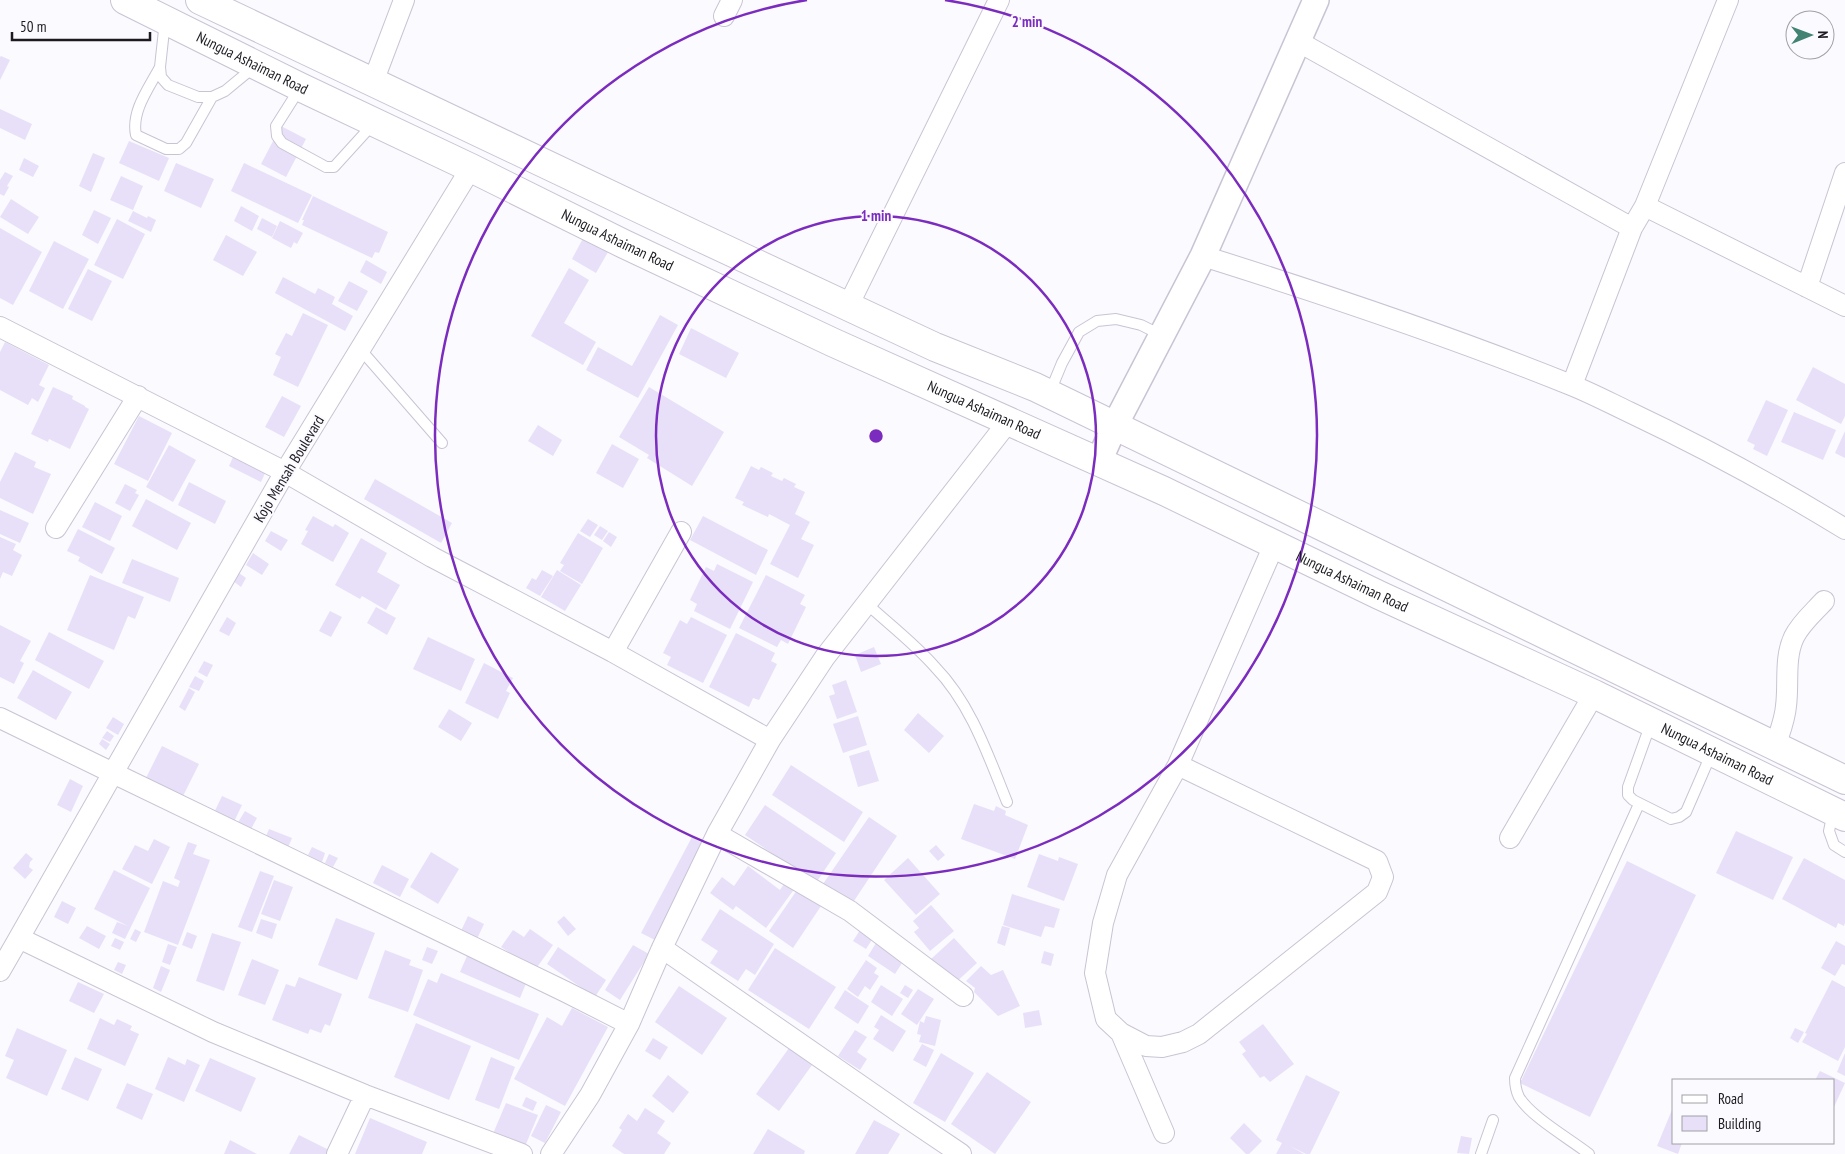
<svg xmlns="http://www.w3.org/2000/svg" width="1845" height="1154" viewBox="0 0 1845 1154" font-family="'PT Sans Narrow',sans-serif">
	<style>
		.building { fill: #e8e0f9 }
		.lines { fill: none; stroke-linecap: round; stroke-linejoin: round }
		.service-casing { stroke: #c9c4d4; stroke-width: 12 }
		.minor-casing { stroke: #c9c4d4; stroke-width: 22 }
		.tertiary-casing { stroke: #c9c4d4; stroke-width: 28 }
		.primary-casing { stroke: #c9c4d4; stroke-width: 30 }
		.service { stroke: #fff; stroke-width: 10 }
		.minor { stroke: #fff; stroke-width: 20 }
		.tertiary { stroke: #fff; stroke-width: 25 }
		.primary { stroke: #fff; stroke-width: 28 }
		.ring { fill: none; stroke: #7b2cbf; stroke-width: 2.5 }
		.labels { text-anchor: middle; stroke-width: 4; stroke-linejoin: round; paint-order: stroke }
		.street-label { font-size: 15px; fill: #1c1a20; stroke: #fbfafe }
		.centre { fill: #7b2cbf; stroke: #fbfafe; stroke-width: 2.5 }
		.ring-label { font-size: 15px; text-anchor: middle; font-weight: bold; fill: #7b2cbf; stroke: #fbfafe; stroke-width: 4; stroke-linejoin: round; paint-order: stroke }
	</style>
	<rect width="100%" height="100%" fill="#fbfafe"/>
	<path class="building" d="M1,56L10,60L0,80V57Z
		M0,109L32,124L25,140L0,128Z
		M281,126L306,139L286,177L261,164Z
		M129,141L169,158L159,181L119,163Z
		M93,153L105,158L91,192L79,186Z
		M24,158L39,166L33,177L19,170Z
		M176,163L214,179L201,208L164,191Z
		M244,163L312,195L298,223L231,191Z
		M5,172L13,176L7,186L9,187L4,196L0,194V180Z
		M121,176L143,186L133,210L110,200Z
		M313,196L388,232L379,253L375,252L372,258L302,225L304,220H302Z
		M11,199L39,217L28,234L0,217Z
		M241,206L259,216L252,231L234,221Z
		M94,210L111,218L98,244L82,235Z
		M133,211L147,218L148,216L156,220L151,232L128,221Z
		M262,218L277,226L272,237L257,229Z
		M117,219L145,234L123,279L94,265Z
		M280,221L303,233L297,244L294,242L291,248L272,238Z
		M589,227L612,245L596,273L572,259Z
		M0,228L42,252L13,305L0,298Z
		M226,235L257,252L243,276L213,260Z
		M54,241L89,259L63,309L29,291Z
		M366,260L387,272L381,284L360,272Z
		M569,268L589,280L564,323L596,342L583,365L531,336Z
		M88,269L112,281L92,321L68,309Z
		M283,277L315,294L318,288L335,297L332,304L353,316L345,331L275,293Z
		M349,281L368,291L357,311L338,301Z
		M303,313L328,325L298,387L273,375L281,357L275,354L286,333L292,336Z
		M660,315L678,325L638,398L586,370L598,347L632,366Z
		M691,328L739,353L726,378L679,354Z
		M5,342L49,365L39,385L45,388L38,402L32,398L28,405L0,390V352Z
		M1813,367L1845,384V416L1841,424L1796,400Z
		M53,387L73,396L72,399L85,406V407L89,409L70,449L49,439L48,442L31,434Z
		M649,387L724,432L692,486L647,458L649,455L619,437Z
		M282,396L301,406L284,437L265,427Z
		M1766,400L1788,410L1767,456L1753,449L1755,445L1747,441Z
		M1794,412L1836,430L1823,460L1781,442Z
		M139,416L172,433L148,481L114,464Z
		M538,425L562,440L553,456L528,441Z
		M1845,431V458L1835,453Z
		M612,444L639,459L623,488L596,473Z
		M169,445L196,460L173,502L146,487Z
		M15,452L36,462L34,467L51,474L33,514L0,498V482Z
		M234,455L266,471L261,482L229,466Z
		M751,466L759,470L761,467L773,473L771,476L782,481L784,478L796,484L794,487L805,492L795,514L810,522L801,539L814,545L798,578L770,564L790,525L769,514L768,517L742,505L744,502L735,498Z
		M375,479L452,523L441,543L364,499Z
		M189,482L226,501L215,524L178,505Z
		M125,484L137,490L135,493L139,495L130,511L115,503Z
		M146,499L191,523L177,550L132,526Z
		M95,502L122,516L110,541L82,527Z
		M0,510L29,523L20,543L0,534Z
		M313,516L333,527L335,524L349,533L333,562L301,544L308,531L305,530Z
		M703,516L768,550L756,575L690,540Z
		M588,519L598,525L590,537L580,531Z
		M600,526L608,531L602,540L594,535Z
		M78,529L115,548L102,574L78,561L80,557L67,551Z
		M271,531L288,540L281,551L265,541Z
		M609,532L617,537L611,547L603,541Z
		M578,533L603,548L582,584L560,571L564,565L560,563Z
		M0,537L16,544L13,550L22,555L12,576L3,572L0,579Z
		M361,538L387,553L377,572L400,585L386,610L362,596L360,599L335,585Z
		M253,553L269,564L262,575L246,565Z
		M132,559L179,578L170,602L122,583Z
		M717,564L753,582L730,629L694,611L697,604L690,600L706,567L714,571Z
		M542,570L553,576L540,596L526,588L532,578L536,580Z
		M557,570L581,585L565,611L541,597Z
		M239,573L246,578L241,587L233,581Z
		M90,575L144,597L135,619L128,616L114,650L67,630Z
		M766,575L805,595L800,604L806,607L788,644L781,640L777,647L739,628Z
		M376,607L396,618L387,635L367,623Z
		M330,611L342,617L331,637L319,631Z
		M227,617L236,623L229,636L219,631Z
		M691,617L727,635L703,683L667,665L671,657L663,653L680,620L687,624Z
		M0,625L31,641L20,661L24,663L14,684L0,677Z
		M49,632L104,661L89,689L35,660Z
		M736,633L775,653L771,661L777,664L759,700L753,698L749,707L709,687Z
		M428,637L475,659L461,691L413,669Z
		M874,647L881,664L861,672L855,655Z
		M204,661L213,665L207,677L198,672Z
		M484,663L513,678L506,691L510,693L498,719L465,703Z
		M33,670L72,692L56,720L17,698Z
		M195,676L204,681L199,691L189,687Z
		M846,680L857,712L837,719L829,696L835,694L832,685Z
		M189,688L195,692L185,711L179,707Z
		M449,709L472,723L461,741L438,727Z
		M918,713L944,736L929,753L904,730Z
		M858,716L867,745L843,753L833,724Z
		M113,717L124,724L118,735L106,728Z
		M107,731L114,736L110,742L102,738Z
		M102,739L110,744L106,750L99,744Z
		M162,746L199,764L183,796L146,778Z
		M869,750L879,781L858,787L849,756Z
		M791,765L863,812L844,842L772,795Z
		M70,779L83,786L71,812L57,805Z
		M222,796L242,805L232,826L212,817Z
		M974,804L994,811L996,806L1006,811L1005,815L1028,825L1015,859L961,839Z
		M765,805L836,853L816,883L745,835Z
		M245,811L257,818L250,831L237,824Z
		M869,817L897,836L852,904L823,884Z
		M269,829L292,838L287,850L264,841Z
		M1736,831L1793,857L1773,900L1716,873Z
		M692,837L707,846L657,941L641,933Z
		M154,839L170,847L152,884L122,869L135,845L148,851Z
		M188,842L197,845L193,854L210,860L178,945L144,932L163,881L178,887L180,881L174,878Z
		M936,845L945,855L938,861L929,851Z
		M312,847L325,853L322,862L308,855Z
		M431,852L459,869L438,904L410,887Z
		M26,853L33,859L30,862L29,867L33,870L25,879L13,868Z
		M329,854L338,858L333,867L325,863Z
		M1039,854L1058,861L1059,857L1078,864L1064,901L1027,887Z
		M908,858L940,894L916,915L884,880Z
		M1804,858L1845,880V923L1844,926L1838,923L1836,928L1782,899Z
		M1627,861L1696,895L1590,1117L1520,1083Z
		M382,865L409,879L400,897L373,883Z
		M748,866L780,890L786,881L795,888L766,928L736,906L733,910L710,893L722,877L734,886Z
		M114,870L150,888L125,939L112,933L117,922L128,926L94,909Z
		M260,871L274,876L252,932L238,927Z
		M274,880L293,887L280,921L261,914Z
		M797,890L821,906L793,948L769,931Z
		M1012,894L1060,909L1054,928L1045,926L1041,937L1003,925Z
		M62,901L76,908L68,924L54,917Z
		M931,905L954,931L930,951L914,932L919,928L913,921Z
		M720,909L774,944L755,975L746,969L738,981L710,963L718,951L701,940Z
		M468,916L484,924L476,941L460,933Z
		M564,916L576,929L568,936L557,922Z
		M336,918L375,933L357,980L318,965Z
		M261,919L277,924L272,939L256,933Z
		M87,926L106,936L99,949L79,938Z
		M1002,926L1010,928L1005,946L997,943Z
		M862,927L875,935L866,949L853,941Z
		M135,929L141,932L136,942L130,939Z
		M530,929L553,945L535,970L501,947L513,930L524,937Z
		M187,932L197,936L192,949L182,945Z
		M212,933L241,942L224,991L196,981Z
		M115,938L124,942L120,950L111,946Z
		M879,938L904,960L895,974L868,956Z
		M954,938L977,963L954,984L931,959Z
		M1836,941L1845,946V965L1842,964L1835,976L1821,968Z
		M168,944L177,947L170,965L162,962Z
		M633,945L649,954L620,1000L605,990Z
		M427,947L438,951L432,964L422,960Z
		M558,947L606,980L595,997L547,964Z
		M775,948L836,987L809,1029L748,990Z
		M385,950L411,960L409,965L423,970L408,1012L368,998Z
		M1044,951L1054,954L1051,966L1041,963Z
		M467,956L527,981L520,998L460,972Z
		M252,959L279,970L265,1005L238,995Z
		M866,960L877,968L874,973L879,976L870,990L865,986L858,997L847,989Z
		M118,962L126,965L122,974L114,970Z
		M161,966L170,970L161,992L153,988Z
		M981,966L991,975L1003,970L1020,1006L998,1016L974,992L975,988L966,981Z
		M441,973L539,1014L519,1060L413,1015L428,979L437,983Z
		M299,977L342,994L330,1026L325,1024L321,1033L310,1029L308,1034L272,1020L286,984L295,987Z
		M1832,980L1845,987V1047L1838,1061L1802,1042L1807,1034L1805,1033Z
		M78,982L104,994L94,1013L69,1001Z
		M881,985L903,999L892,1016L871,1002Z
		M905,985L913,990L908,998L900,993Z
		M679,986L727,1018L702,1055L655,1022Z
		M918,989L934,999L917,1025L901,1014Z
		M845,990L869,1006L858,1024L834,1008Z
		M572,1008L608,1027L565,1106L514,1079L547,1017L562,1026Z
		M1039,1010L1042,1025L1025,1028L1023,1013Z
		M881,1015L906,1031L893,1052L873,1039L879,1030L874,1027Z
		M926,1016L941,1020L935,1046L919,1042L921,1035L917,1034L920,1021L924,1023Z
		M100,1018L114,1025L117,1019L132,1026L130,1030L139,1034L125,1066L87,1049Z
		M416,1023L471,1046L449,1100L394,1077Z
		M1263,1024L1294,1064L1270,1082L1264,1076L1260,1078L1242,1054L1246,1051L1239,1042Z
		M17,1028L67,1050L47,1096L6,1078L14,1060L5,1056Z
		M1795,1028L1804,1032L1798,1043L1790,1038Z
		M855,1030L867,1037L857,1052L867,1059L860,1070L838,1056Z
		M653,1038L668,1047L660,1060L645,1051Z
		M922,1044L934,1050L926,1067L913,1060Z
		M789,1048L812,1065L779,1111L756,1094Z
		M941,1053L974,1073L945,1122L913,1103Z
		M1845,1053V1076L1837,1072Z
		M75,1057L102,1069L88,1101L61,1089Z
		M168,1057L185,1065L187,1059L200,1065L184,1102L155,1089Z
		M491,1057L515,1067L499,1109L475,1100Z
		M210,1058L256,1078L241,1112L195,1091Z
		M1820,1071L1845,1083L1834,1107V1080H1815Z
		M987,1072L1031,1102L995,1154L951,1124Z
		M668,1075L689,1092L673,1113L652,1096Z
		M1306,1075L1340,1092L1310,1154H1306L1290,1146L1304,1154H1276L1282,1143L1276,1140Z
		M127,1083L153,1094L142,1120L116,1108Z
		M526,1097L537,1102L533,1111L522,1106Z
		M506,1103L538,1115L524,1149L492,1136Z
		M546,1105L561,1112L545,1143L531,1136Z
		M1674,1105V1143H1682L1678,1154L1657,1146Z
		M645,1108L665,1121L657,1133L671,1143L664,1154H624L612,1146L622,1130L619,1128L628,1114L637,1121Z
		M370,1118L427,1142L422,1154H355Z
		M874,1120L900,1134L888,1154H855Z
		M1244,1123L1262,1141L1249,1154H1246L1230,1138Z
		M768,1129L805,1151L804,1154H753Z
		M299,1135L329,1150L327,1154H289Z
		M1461,1136L1472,1138L1469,1154L1457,1153Z
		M230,1140L257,1154H224Z"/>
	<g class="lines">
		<g class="service-casing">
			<path id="service" d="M165,21L160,67L161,77L168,85L198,97H212L225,91L254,67
				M160,67C149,88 131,111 136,135L166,149H179L186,143L212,97
				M300,88L276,126L277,136L282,143L326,167H334L374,123
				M361,350L442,443
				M1050,392L1062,363L1079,332L1097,321L1116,319L1141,325L1161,335
				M867,604C890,625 915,644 935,667C971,704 988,755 1007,802
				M1651,723L1628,787V795L1633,800L1671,819L1679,817L1686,812L1712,752
				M1833,812L1829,831L1834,845L1845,852
				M1481,1154L1493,1120
				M1589,1154C1570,1139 1531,1117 1519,1097C1516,1091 1515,1084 1515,1078L1639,804"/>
		</g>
		<g class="minor-casing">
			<path id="minor" d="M724,16L732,0
				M1299,42L1632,228
				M373,82L404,0
				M471,168L285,472L113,773L566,992L629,1024
				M1645,206L1845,306
				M1203,256C1327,295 1450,336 1571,385C1591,393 1610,403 1629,412C1703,447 1775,486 1845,529
				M1807,287L1845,173
				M848,306L999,0
				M0,327L285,472L432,557L613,652L770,740
				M1572,385L1632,228L1645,206L1728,0
				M56,528L138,396
				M613,652L681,532
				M0,718L113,773L19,938L213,1032L365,1095L522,1154
				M1775,747C1779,734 1785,720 1786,706C1789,683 1784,658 1794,637C1801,623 1814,612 1824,601
				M1178,765L1377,861L1383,877L1377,892L1199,1034L1183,1042L1162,1047L1146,1046L1121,1033L1106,1019L1095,973L1103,923L1117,875L1178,765L1274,545
				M717,834L850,911L963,996
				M1510,838L1594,694
				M662,948L906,1117L961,1154
				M0,971L19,938
				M1121,1033L1164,1133
				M337,1154L365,1095
				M551,1154L590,1095L629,1024L662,948L717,834L770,740L825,657L1008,422"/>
		</g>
		<g class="tertiary-casing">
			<path id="tertiary" d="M1099,461L1115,425L1203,256L1316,0"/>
		</g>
		<g class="primary-casing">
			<g id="primary">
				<path id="s1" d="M125,0L300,87L471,168L624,244L832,342L1164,491L1379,595L1594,694L1845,817"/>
				<path d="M200,0L695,235L935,347L1035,387L1845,780"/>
			</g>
		</g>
		<use href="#service" class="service"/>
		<use href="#minor" class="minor"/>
		<use href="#tertiary" class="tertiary"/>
		<use href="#primary" class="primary"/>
	</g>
	<g class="ring">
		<circle cx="876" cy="436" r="220"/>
		<path d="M945 0A441 441 0 1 1 807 0"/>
	</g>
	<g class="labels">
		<g class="street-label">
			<text dy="5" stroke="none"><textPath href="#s1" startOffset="142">Nungua Ashaiman Road</textPath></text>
			<text dy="5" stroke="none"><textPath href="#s1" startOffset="548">Nungua Ashaiman Road</textPath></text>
			<text dy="5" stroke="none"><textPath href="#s1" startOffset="952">Nungua Ashaiman Road</textPath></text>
			<text transform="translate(289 469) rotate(-59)" y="5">Kojo Mensah Boulevard</text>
			<text dy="5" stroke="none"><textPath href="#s1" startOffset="1358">Nungua Ashaiman Road</textPath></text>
			<text dy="5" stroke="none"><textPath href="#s1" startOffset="1762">Nungua Ashaiman Road</textPath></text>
		</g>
	</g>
	<circle cx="876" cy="436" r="8" class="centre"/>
	<g class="ring-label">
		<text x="1027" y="27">2 min</text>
		<text x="876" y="221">1 min</text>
	</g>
	<rect x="1672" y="1079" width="162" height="65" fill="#fbfafe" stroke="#a2a0a5"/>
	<rect x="1682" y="1095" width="25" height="8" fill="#ffffff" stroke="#a2a0a5"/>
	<text x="1718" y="1104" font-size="15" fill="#1c1a20">Road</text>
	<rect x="1682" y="1116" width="25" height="15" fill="#e8e0f9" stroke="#a2a0a5"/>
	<text x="1718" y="1129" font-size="15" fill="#1c1a20">Building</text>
	<g transform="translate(1810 35) rotate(89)"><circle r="24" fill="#fbfafe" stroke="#a2a0a5"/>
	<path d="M0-4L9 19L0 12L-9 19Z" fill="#428372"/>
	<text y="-8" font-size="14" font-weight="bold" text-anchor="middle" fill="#1c1a20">N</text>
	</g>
	<path d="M12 32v8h138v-8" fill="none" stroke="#1c1a20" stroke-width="2.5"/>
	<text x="20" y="32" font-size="15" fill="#1c1a20" stroke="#fbfafe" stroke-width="4" paint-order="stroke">50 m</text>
</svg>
